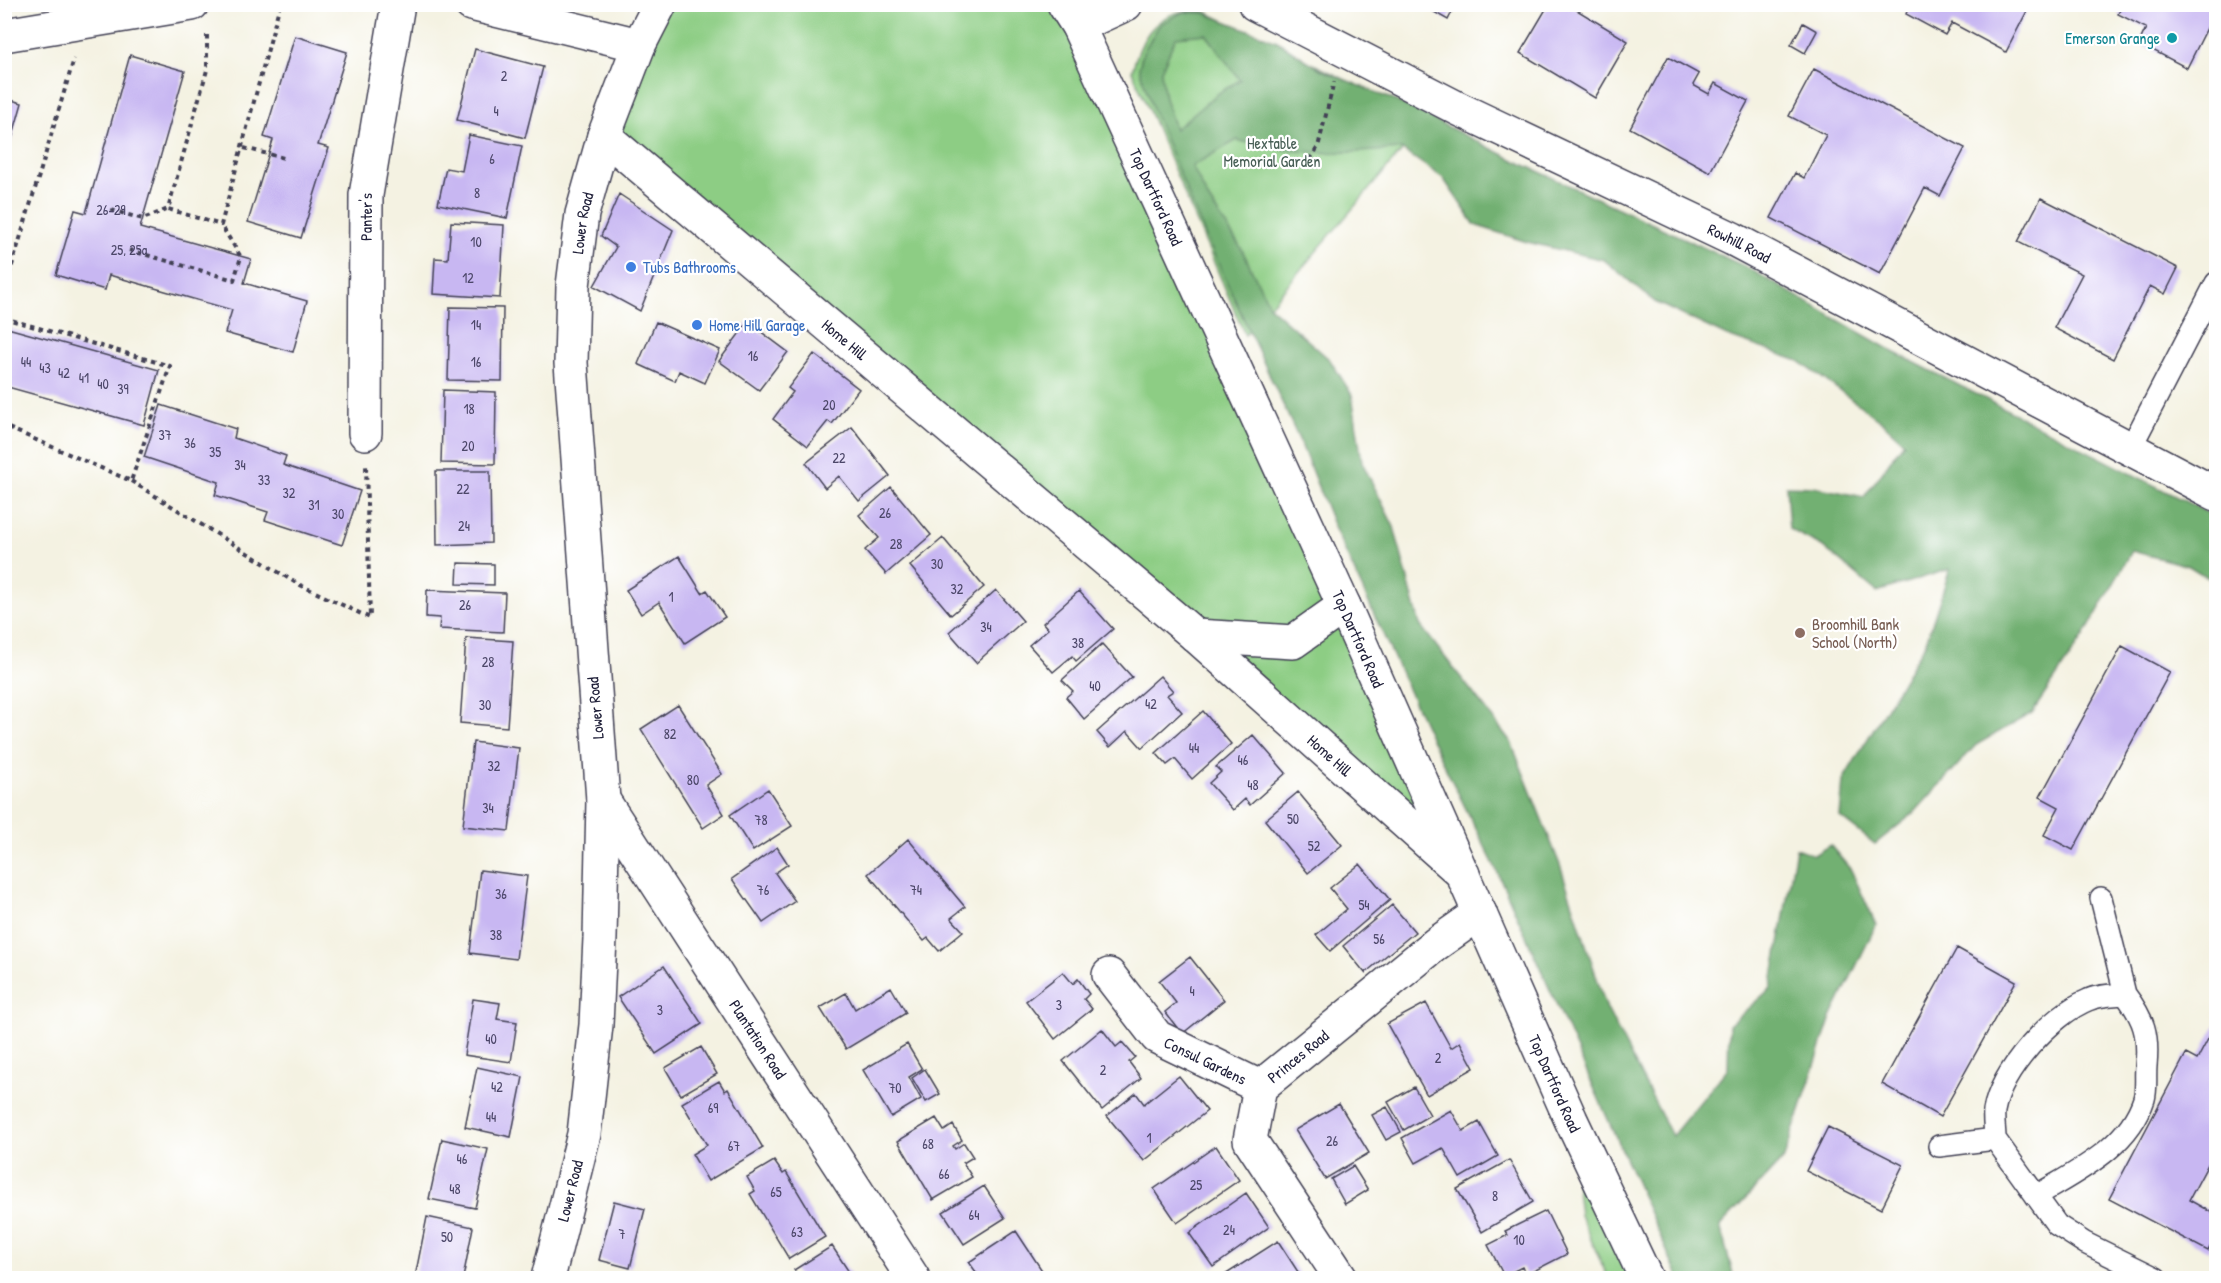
<svg xmlns="http://www.w3.org/2000/svg" width="2221" height="1283" viewBox="0 0 2221 1283" font-family="'Patrick Hand',sans-serif">
	<style>
		.green { fill: #8dcd84; stroke: #587860; stroke-width: 1.5 }
		.forest { fill: #72b072; stroke: #4a6956; stroke-width: 1.5; fill-rule: evenodd }
		.building { fill: #c8b7f2 }
		.lines { fill: none; stroke-linecap: round; stroke-linejoin: round }
		.service-casing { stroke: #424154; stroke-width: 24 }
		.minor-casing { stroke: #424154; stroke-width: 36 }
		.tertiary-casing { stroke: #424154; stroke-width: 36 }
		.secondary-casing { stroke: #424154; stroke-width: 36 }
		.path { stroke: #424154; stroke-width: 4; stroke-dasharray: 4.5 4.5; stroke-linecap: butt }
		.service { stroke: #fff; stroke-width: 21 }
		.minor { stroke: #fff; stroke-width: 33 }
		.tertiary { stroke: #fff; stroke-width: 33 }
		.secondary { stroke: #fff; stroke-width: 33 }
		.culture-dot { fill: #0f9aa8; stroke: #fff; stroke-width: 2 }
		.shop-dot { fill: #3f7fe0; stroke: #fff; stroke-width: 2 }
		.education-dot { fill: #8d6e63; stroke: #fff; stroke-width: 2 }
		.labels { text-anchor: middle; stroke-width: 4.5; stroke-linejoin: round; paint-order: stroke }
		.number-label { font-size: 14px; fill: #4c4769 }
		.culture-label { font-size: 16px; fill: #0d838f; stroke: #fff; text-anchor: end }
		.park-label { font-size: 16px; fill: #475e55; stroke: #fff }
		.street-label { font-size: 16px; fill: #22223b; stroke: #fff }
		.shop-label { font-size: 16px; fill: #366cbe; stroke: #fff; text-anchor: start }
		.education-label { font-size: 16px; fill: #785e54; stroke: #fff; text-anchor: start }
	</style>
	<rect width="100%" height="100%" fill="#fff"/>
	<filter id="ink" filterUnits="userSpaceOnUse"><feTurbulence type="fractalNoise" baseFrequency=".0167" numOctaves="2"/><feDisplacementMap in="SourceGraphic" scale="12" xChannelSelector="R" yChannelSelector="G"/><feConvolveMatrix kernelMatrix="1 2 1 2 8 2 1 2 1" color-interpolation-filters="sRGB"/></filter>
	<filter id="wash" filterUnits="userSpaceOnUse"><feTurbulence type="fractalNoise" baseFrequency=".008" numOctaves="4" result="noise"/><feDisplacementMap in="SourceGraphic" scale="24" xChannelSelector="R" yChannelSelector="G"/><feGaussianBlur stdDeviation="1.35" result="paint"/><feColorMatrix in="noise" values="0 0 0 0 0 0 0 0 0 0 0 0 0 0 0 0 0 1.4 0 .05"/><feComposite in="paint" operator="in"/></filter>
	<g filter="url(#wash)">
		<rect width="100%" height="100%" fill="#f4f2e2"/>
		<path class="green" d="M663,5H1063L1343,606L1292,641L1196,635L606,135Z
			M1183,11H1204L1336,75L1424,125L1245,335L1132,71C1140,42 1151,18 1183,11Z
			M1343,608L1463,873L1198,637L1292,644Z
			M1595,1173L1644,1278H1608L1580,1215L1576,1180Z"/>
		<path class="forest" d="M1183,12L1204,13L1277,41L1320,69L1403,104L1514,160L1748,268L1892,351L2216,517V583L2189,566L2132,551L2084,636L2032,713L1976,745L1914,813L1875,844L1840,817L1843,780L1926,642L1950,569L1877,592L1822,546L1789,529L1786,486L1815,487L1864,497L1904,442L1881,421L1799,361L1727,336L1655,302L1604,260L1527,242L1475,225L1443,178L1401,149C1340,154 1297,156 1237,140L1192,166L1209,200L1241,248L1270,307L1330,360L1352,395L1362,462L1394,527L1420,625L1511,742L1560,865L1607,1009L1672,1136L1728,1068L1729,1025L1771,988L1796,848L1814,855L1830,845L1851,870L1876,925L1830,1020L1784,1158L1720,1226L1734,1278H1679L1495,867L1431,739L1334,527L1301,444L1206,237L1153,110L1139,68L1143,52L1160,24ZM1206,34L1240,80L1217,94L1175,129L1165,98L1161,71L1176,37Z"/>
		<g id="blocks">
			<path class="building" d="M1420,4H1456L1448,20Z
				M1549,4H1567L1628,41L1595,98L1520,53Z
				M1910,4H2025L2029,7L2006,52L1952,23L1945,35L1906,14Z
				M2123,4H2216V10L2187,68L2139,43L2146,28L2118,14Z
				M1803,23L1817,31L1805,53L1791,45Z
				M295,36L347,52L318,145L329,148L301,238L248,222L273,140L264,137Z
				M475,49L543,67L525,138L457,120Z
				M130,55L185,71L140,228L251,259L244,283L307,301L293,352L225,333L232,310L109,275L105,290L56,275L75,210L86,213Z
				M1668,57L1699,74L1693,85L1709,94L1715,83L1748,101L1710,172L1630,128Z
				M1814,69L1965,148L1940,196L1925,188L1880,274L1771,218L1795,173L1804,178L1826,135L1789,116Z
				M4,98L22,103L7,156L4,155Z
				M469,135L522,146L507,218L438,204L446,168L462,171Z
				M619,194L673,230L640,311L594,286L616,247L601,236Z
				M2041,198L2178,268L2165,294L2150,286L2113,359L2054,328L2082,274L2018,242Z
				M451,222L504,225L500,298L433,294L435,258L448,259Z
				M450,307L503,308L502,381L448,380Z
				M656,322L720,350L705,383L679,371L675,381L638,364Z
				M748,322L788,352L759,390L719,361Z
				M4,327L159,370L144,425L4,386Z
				M814,354L859,389L832,424L828,421L808,446L773,419L793,392L788,388Z
				M443,390L496,392L495,464L441,463Z
				M161,405L236,429L234,438L286,456L283,465L360,491L342,545L265,520L268,512L215,495L219,482L144,457Z
				M852,427L890,476L859,501L839,476L825,488L806,463Z
				M436,471H490L491,543L437,545Z
				M891,487L931,535L886,574L865,550L879,538L859,515Z
				M943,538L984,587L951,615L910,566Z
				M679,556L702,593L707,590L725,617L685,643L659,602L641,614L626,590Z
				M458,563L494,564V585L457,584Z
				M427,590L505,593L503,632L439,629L440,618L426,617Z
				M996,590L1023,621L976,663L949,632Z
				M1079,591L1113,629L1076,661L1072,656L1053,672L1029,645L1048,629L1043,623Z
				M466,638L513,641L507,727L460,723Z
				M1102,644L1132,677L1084,719L1066,697L1073,691L1062,680Z
				M2122,646L2170,672L2073,850L2044,835L2059,807L2040,797Z
				M1160,676L1173,691L1167,695L1182,712L1142,748L1127,731L1110,747L1097,732Z
				M678,705L722,774L706,785L724,814L703,828L641,729Z
				M1203,711L1231,744L1192,779L1175,759L1167,765L1156,753Z
				M1253,735L1286,773L1250,805L1245,799L1233,810L1209,783L1221,772L1216,767Z
				M473,742L519,748L509,831L463,826Z
				M768,789L792,826L753,851L730,815Z
				M1298,792L1342,845L1308,873L1265,820Z
				M908,839L965,907L951,918L963,931L939,951L928,938L924,941L868,874Z
				M777,847L788,864L775,873L795,901L763,923L732,879Z
				M1360,864L1390,900L1330,951L1316,935L1347,909L1330,888Z
				M480,870L527,876L516,959L470,953Z
				M1392,905L1415,932L1365,973L1343,946Z
				M1957,948L2016,981L1940,1117L1882,1084Z
				M1190,957L1224,1000L1182,1034L1165,1012L1176,1003L1159,981Z
				M664,966L702,1024L656,1054L618,997Z
				M1063,972L1073,984L1078,979L1089,994L1084,999L1092,1009L1055,1039L1026,1001Z
				M891,987L906,1013L846,1049L820,1008L846,993L855,1009Z
				M473,999L500,1003L497,1019L517,1022L511,1062L464,1055Z
				M1426,1003L1451,1048L1460,1042L1474,1068L1427,1095L1387,1024Z
				M2216,1024V1149L2189,1200L2216,1215V1235L2208,1251L2109,1199L2186,1054L2197,1060Z
				M1102,1029L1116,1047L1122,1042L1135,1057L1129,1062L1141,1078L1102,1110L1063,1061Z
				M907,1044L922,1069L909,1077L921,1099L891,1117L863,1070Z
				M701,1047L717,1074L681,1095L665,1068Z
				M477,1067L523,1077L511,1137L465,1127Z
				M925,1069L940,1094L926,1102L912,1078Z
				M1179,1076L1207,1111L1144,1161L1107,1116L1136,1093L1144,1104Z
				M719,1081L725,1091L728,1089L763,1148L708,1181L692,1154L707,1145L682,1103Z
				M1414,1087L1430,1115L1404,1130L1388,1102Z
				M1339,1104L1369,1153L1325,1179L1295,1130Z
				M1387,1107L1401,1132L1386,1140L1372,1115Z
				M1451,1110L1463,1131L1479,1122L1498,1156L1460,1178L1443,1148L1416,1163L1402,1138Z
				M936,1118L944,1131L953,1125L962,1140L953,1146L955,1149L964,1143L973,1157L963,1163L972,1177L933,1200L898,1141Z
				M1828,1127L1903,1165L1881,1209L1806,1171Z
				M442,1139L488,1149L475,1208L429,1199Z
				M1216,1146L1239,1180L1177,1223L1154,1189Z
				M1509,1160L1533,1202L1482,1232L1457,1189Z
				M774,1161L783,1174L786,1172L825,1237L789,1259L750,1194L755,1191L747,1177Z
				M1353,1166L1368,1190L1345,1204L1331,1179Z
				M984,1186L1005,1218L964,1244L943,1212Z
				M1246,1193L1269,1227L1213,1267L1189,1233Z
				M614,1201L645,1209L630,1268L599,1260Z
				M1546,1211L1567,1254L1526,1275L1522,1267L1504,1276L1488,1245L1508,1235L1505,1231Z
				M427,1217L473,1227L463,1278L415,1277Z
				M1016,1231L1047,1278H980L969,1262Z
				M1278,1241L1300,1275L1294,1278H1220Z
				M832,1246L851,1275L846,1278H800L794,1270Z"/>
		</g>
	</g>
	<g filter="url(#ink)">
		<use href="#blocks" fill-opacity="0" stroke="#424154" stroke-width="1.5"/>
		<g class="lines">
			<g class="service-casing">
				<path id="service" d="M2130,449L2216,283
					M1995,1139C1995,1130 1993,1120 1994,1111C2001,1071 2051,1015 2088,1000C2098,995 2113,995 2125,994L2101,898
					M1939,1146L1995,1139L2057,1225L2085,1243L2156,1278
					M2036,1196C2077,1171 2128,1148 2144,1099C2147,1089 2145,1076 2146,1066C2149,1034 2144,1019 2125,994"/>
			</g>
			<g class="minor-casing">
				<g id="minor">
					<path d="M471,4L639,45"/>
					<path id="s1" d="M1255,4L1459,109L1733,239L2216,494"/>
					<path d="M1078,26L1126,4"/>
					<path d="M4,35L192,4"/>
					<path id="s2" d="M604,136L1196,636L1463,874"/>
					<path id="s3" d="M365,433L366,195L398,4"/>
					<path d="M1196,636L1293,642L1344,606"/>
					<path id="s4" d="M603,800L913,1278"/>
					<path id="s5" d="M1109,975L1157,1037L1260,1087"/>
					<path id="s6" d="M1341,1278L1250,1140L1260,1087L1436,944L1480,913"/>
				</g>
			</g>
			<g class="tertiary-casing">
				<g id="tertiary">
					<path id="s7" d="M548,1278L584,1134L596,1025L600,938L603,800L571,363L573,286L582,214L604,136L639,45L660,4"/>
				</g>
			</g>
			<g class="secondary-casing">
				<g id="secondary">
					<path id="s8" d="M1064,4L1078,26L1344,606L1571,1120L1646,1278"/>
				</g>
			</g>
			<path class="path" d="M207,35V70L168,209L221,225L280,4
				M244,148L284,158
				M1305,167L1318,147L1334,82
				M111,210L143,219L168,209
				M129,250L234,280L241,257L221,225
				M4,292L74,59
				M4,318L170,366L131,481L4,426
				M131,481L296,583L370,618L366,465"/>
			<use href="#service" class="service"/>
			<use href="#minor" class="minor"/>
			<use href="#tertiary" class="tertiary"/>
			<use href="#secondary" class="secondary"/>
		</g>
	</g>
	<circle class="culture-dot" cx="2172" cy="38" r="6"/>
	<g class="shop-dot">
		<circle cx="631" cy="267" r="6"/>
		<circle cx="697" cy="325" r="6"/>
	</g>
	<circle class="education-dot" cx="1800" cy="633" r="6"/>
	<g class="labels">
		<g class="number-label">
			<text x="504" y="81">2</text>
			<text x="496" y="116">4</text>
			<text x="492" y="164">6</text>
			<text x="477" y="198">8</text>
			<text x="111" y="215">26-29</text>
			<text x="476" y="247">10</text>
			<text x="129" y="255">25, 25a</text>
			<text x="468" y="283">12</text>
			<text x="476" y="330">14</text>
			<text x="753" y="361">16</text>
			<text x="26" y="367">44</text>
			<text x="476" y="367">16</text>
			<text x="45" y="373">43</text>
			<text x="64" y="378">42</text>
			<text x="84" y="383">41</text>
			<text x="103" y="389">40</text>
			<text x="123" y="394">39</text>
			<text x="829" y="410">20</text>
			<text x="469" y="414">18</text>
			<text x="165" y="440">37</text>
			<text x="190" y="448">36</text>
			<text x="468" y="451">20</text>
			<text x="215" y="457">35</text>
			<text x="839" y="463">22</text>
			<text x="240" y="470">34</text>
			<text x="264" y="485">33</text>
			<text x="463" y="494">22</text>
			<text x="289" y="498">32</text>
			<text x="314" y="510">31</text>
			<text x="885" y="518">26</text>
			<text x="338" y="519">30</text>
			<text x="464" y="531">24</text>
			<text x="896" y="549">28</text>
			<text x="937" y="569">30</text>
			<text x="957" y="594">32</text>
			<text x="671" y="602">1</text>
			<text x="465" y="610">26</text>
			<text x="986" y="632">34</text>
			<text x="1078" y="648">38</text>
			<text x="488" y="667">28</text>
			<text x="1095" y="691">40</text>
			<text x="1151" y="709">42</text>
			<text x="485" y="710">30</text>
			<text x="670" y="739">82</text>
			<text x="1194" y="753">44</text>
			<text x="1243" y="765">46</text>
			<text x="494" y="771">32</text>
			<text x="693" y="785">80</text>
			<text x="1253" y="790">48</text>
			<text x="488" y="813">34</text>
			<text x="1293" y="824">50</text>
			<text x="761" y="825">78</text>
			<text x="1314" y="851">52</text>
			<text x="763" y="895">76</text>
			<text x="916" y="895">74</text>
			<text x="501" y="899">36</text>
			<text x="1364" y="910">54</text>
			<text x="496" y="940">38</text>
			<text x="1379" y="944">56</text>
			<text x="1192" y="996">4</text>
			<text x="1059" y="1010">3</text>
			<text x="660" y="1015">3</text>
			<text x="491" y="1044">40</text>
			<text x="1438" y="1063">2</text>
			<text x="1103" y="1075">2</text>
			<text x="497" y="1092">42</text>
			<text x="895" y="1093">70</text>
			<text x="713" y="1113">69</text>
			<text x="491" y="1122">44</text>
			<text x="1149" y="1143">1</text>
			<text x="1332" y="1146">26</text>
			<text x="928" y="1149">68</text>
			<text x="734" y="1151">67</text>
			<text x="462" y="1164">46</text>
			<text x="944" y="1179">66</text>
			<text x="1196" y="1190">25</text>
			<text x="455" y="1194">48</text>
			<text x="776" y="1197">65</text>
			<text x="1495" y="1201">8</text>
			<text x="974" y="1220">64</text>
			<text x="1229" y="1235">24</text>
			<text x="797" y="1237">63</text>
			<text x="622" y="1239">7</text>
			<text x="447" y="1242">50</text>
			<text x="1519" y="1245">10</text>
		</g>
		<g class="culture-label">
			<text x="2160" y="44">Emerson Grange</text>
		</g>
		<g class="park-label">
			<text x="1272" y="149">Hextable<tspan x="1272" dy="18">Memorial Garden</tspan></text>
		</g>
		<g class="street-label">
			<text dy="6" stroke="none"><textPath href="#s8" startOffset="214">Top Dartford Road</textPath></text>
			<text dy="6" stroke="none"><textPath href="#s3" startOffset="216">Panter's</textPath></text>
			<text dy="6" stroke="none"><textPath href="#s7" startOffset="1062">Lower Road</textPath></text>
			<text dy="6" stroke="none"><textPath href="#s1" startOffset="540">Rowhill Road</textPath></text>
			<text dy="6" stroke="none"><textPath href="#s2" startOffset="315">Home Hill</textPath></text>
			<text dy="6" stroke="none"><textPath href="#s8" startOffset="700">Top Dartford Road</textPath></text>
			<text transform="translate(595 708) rotate(-95)" y="6">Lower Road</text>
			<text dy="6" stroke="none"><textPath href="#s2" startOffset="954">Home Hill</textPath></text>
			<text dy="6" stroke="none"><textPath href="#s4" startOffset="285">Plantation Road</textPath></text>
			<text dy="6" stroke="none"><textPath href="#s6" startOffset="268">Princes Road</textPath></text>
			<text dy="6" stroke="none"><textPath href="#s5" startOffset="132">Consul Gardens</textPath></text>
			<text dy="6" stroke="none"><textPath href="#s8" startOffset="1186">Top Dartford Road</textPath></text>
			<text dy="6" stroke="none"><textPath href="#s7" startOffset="90">Lower Road</textPath></text>
		</g>
		<g class="shop-label">
			<text x="643" y="273">Tubs Bathrooms</text>
			<text x="709" y="331">Home Hill Garage</text>
		</g>
		<g class="education-label">
			<text x="1812" y="630">Broomhill Bank<tspan x="1812" dy="18">School (North)</tspan></text>
		</g>
	</g>
	<rect width="2221" height="1283" fill="none" stroke="#fff" stroke-width="24"/>
</svg>
